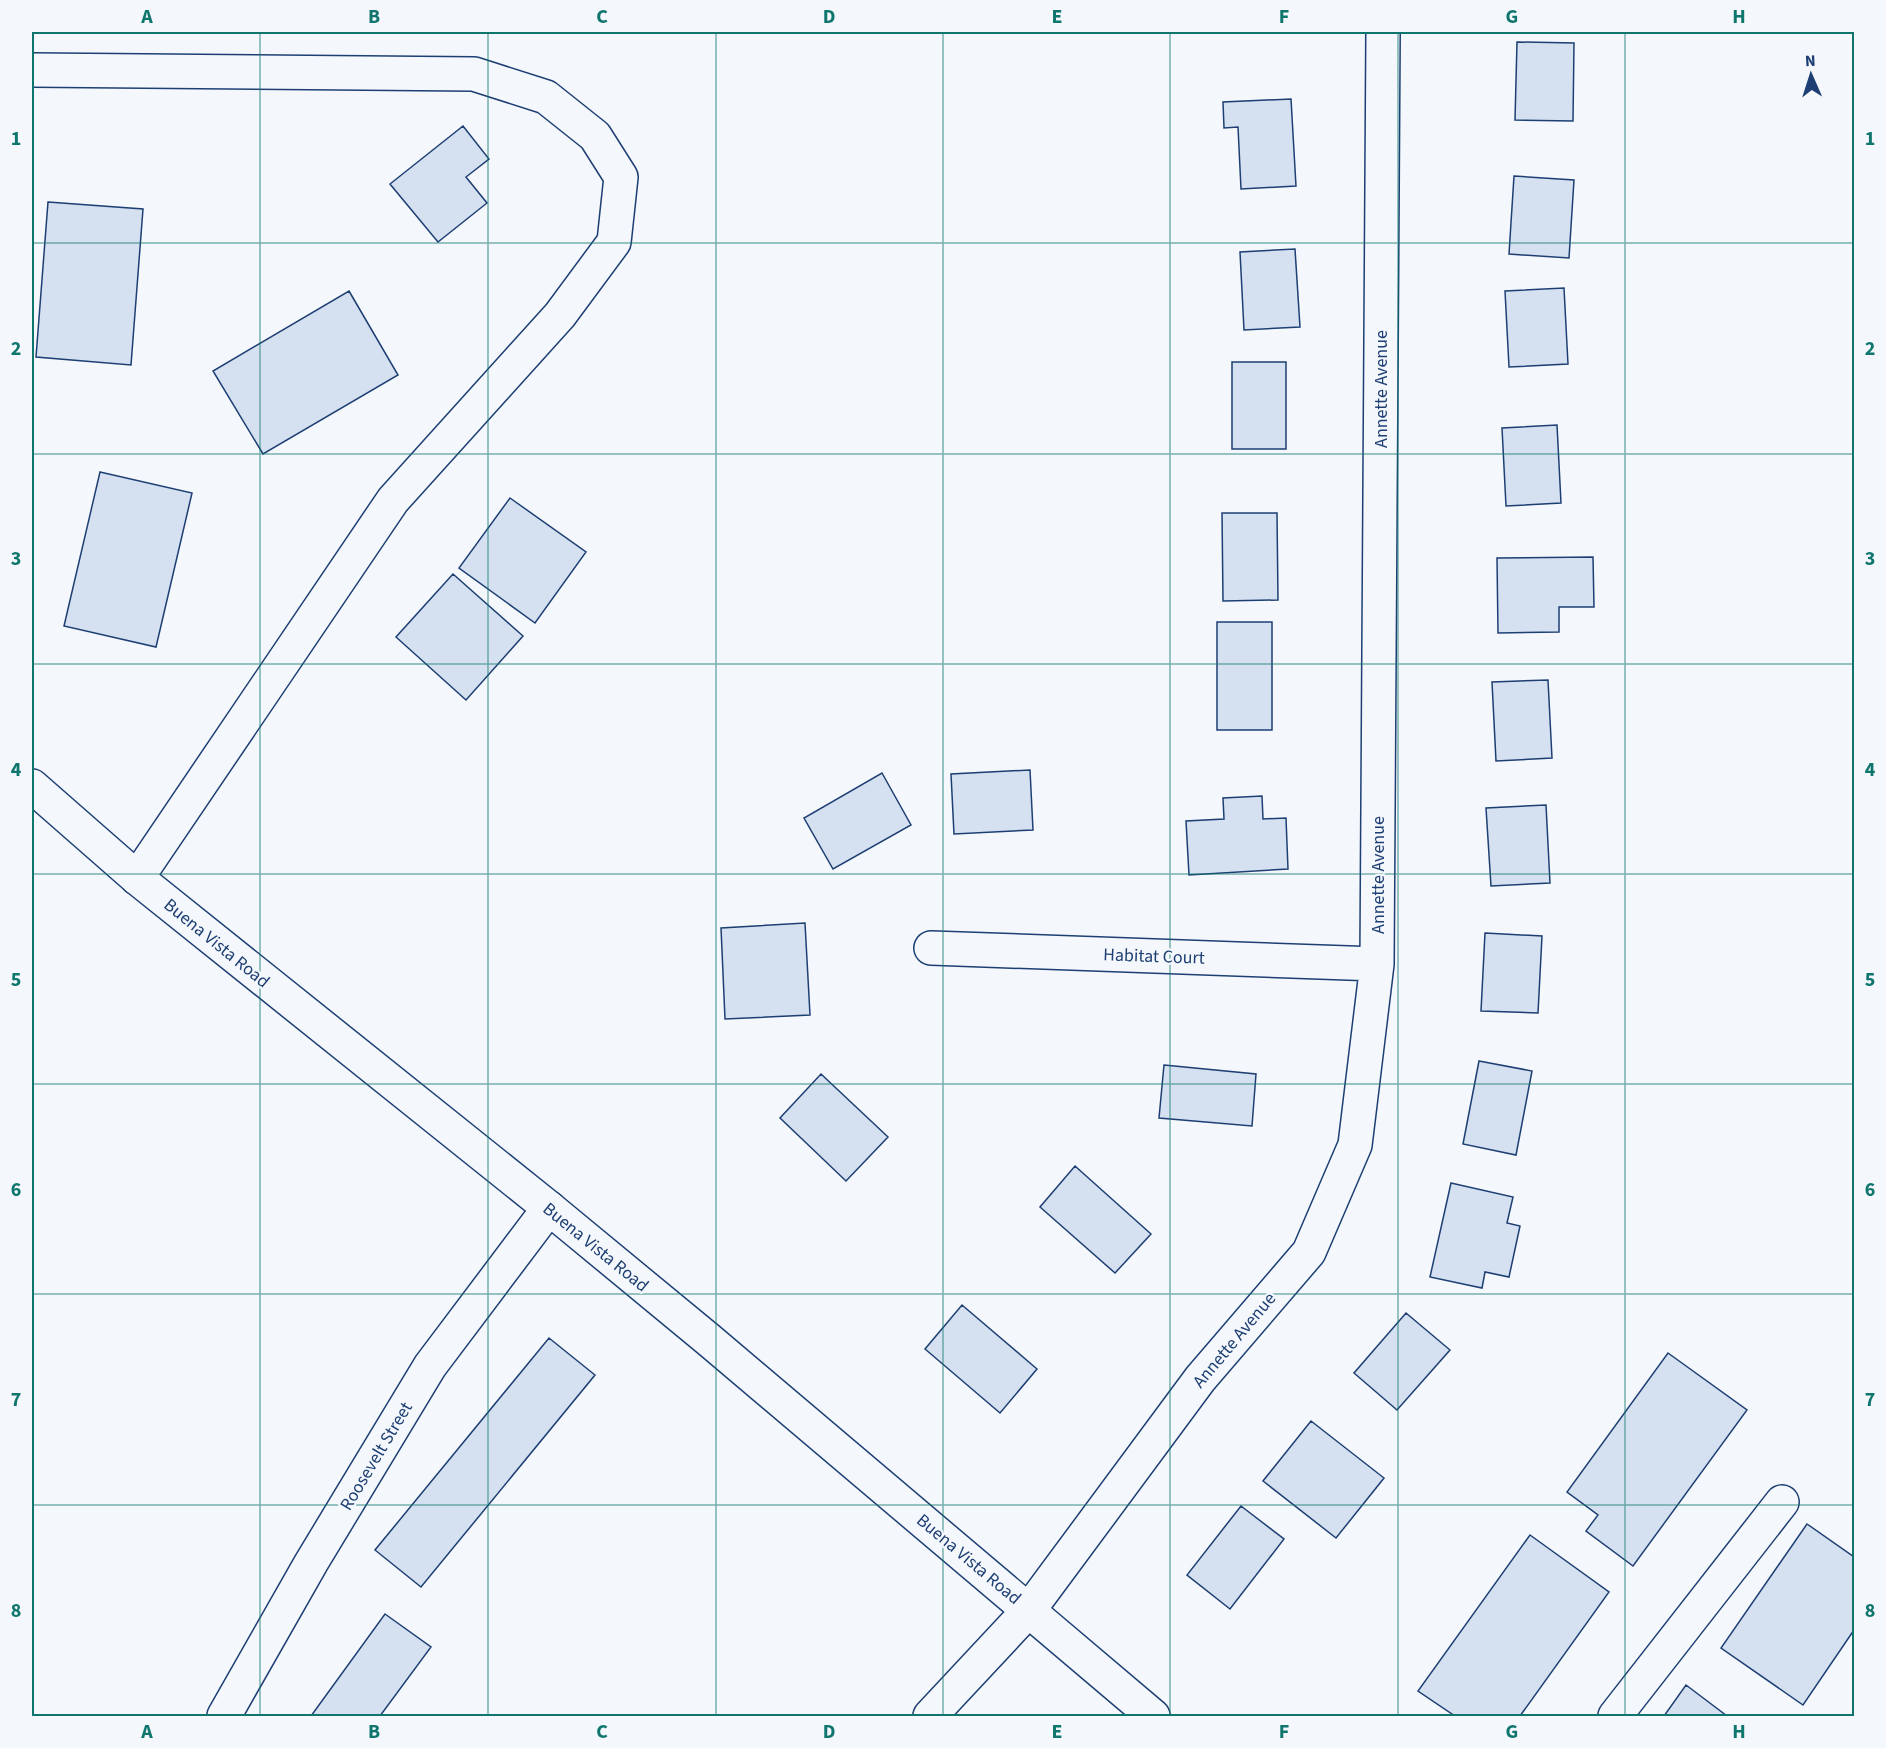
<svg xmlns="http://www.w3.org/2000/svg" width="1886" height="1748" viewBox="0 0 1886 1748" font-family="'Source Sans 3',sans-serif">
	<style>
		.building { fill: #d5e0f0; stroke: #1d3f73; stroke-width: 1.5 }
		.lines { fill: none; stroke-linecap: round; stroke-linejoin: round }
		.street-casing { stroke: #1d3f73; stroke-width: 36 }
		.primary-casing { stroke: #1d3f73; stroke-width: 36 }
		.street { stroke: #f4f7fb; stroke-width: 33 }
		.primary { stroke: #f4f7fb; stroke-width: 33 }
		.grid { fill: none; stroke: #0f766e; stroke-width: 1.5; stroke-opacity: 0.55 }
		.labels { text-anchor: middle; stroke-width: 4.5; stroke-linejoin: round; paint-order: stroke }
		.street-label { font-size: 18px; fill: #1d3f73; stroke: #f4f7fb }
		.neatline { fill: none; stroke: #0f766e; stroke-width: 2 }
		.grid-label { font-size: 20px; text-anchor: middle; font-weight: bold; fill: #0f766e }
	</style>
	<rect width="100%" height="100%" fill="#f4f7fb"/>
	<path class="building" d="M1517,42L1574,43L1573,121L1515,120Z
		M1291,99L1296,186L1241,189L1238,127L1224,128L1223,102Z
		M463,126L489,159L466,177L487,203L438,242L390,184Z
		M1514,176L1574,180L1569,258L1509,254Z
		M48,202L143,209L131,365L36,357Z
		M1295,249L1300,327L1244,330L1240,252Z
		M1564,288L1568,364L1509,367L1505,291Z
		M349,291L398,375L263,454L213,371Z
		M1232,362H1286V449H1232Z
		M1557,425L1561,503L1506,506L1502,428Z
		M100,472L192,493L156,647L64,626Z
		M510,498L586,552L535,623L459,568Z
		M1222,513H1277L1278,600L1223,601Z
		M1593,557L1594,607H1559V632L1498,633L1497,558Z
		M453,574L523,636L466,700L396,637Z
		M1217,622H1272V730H1217Z
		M1548,680L1552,758L1496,761L1492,682Z
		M1030,770L1033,830L954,834L951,774Z
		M882,773L911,825L833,869L804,818Z
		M1262,796L1263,819L1286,818L1288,869L1189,875L1186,821L1224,819L1223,798Z
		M1546,805L1550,883L1491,886L1486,808Z
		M805,923L810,1015L725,1019L721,928Z
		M1485,933L1542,936L1538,1013L1481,1011Z
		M1479,1061L1532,1071L1516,1155L1463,1144Z
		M1164,1065L1256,1074L1252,1126L1159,1118Z
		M821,1074L888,1137L846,1181L780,1118Z
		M1075,1166L1151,1234L1115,1273L1040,1207Z
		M1451,1183L1513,1197L1507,1223L1520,1226L1509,1277L1485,1272L1482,1288L1430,1277Z
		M962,1305L1037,1369L1000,1413L925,1349Z
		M1406,1313L1450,1350L1397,1410L1354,1373Z
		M549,1338L595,1375L421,1587L375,1550Z
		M1668,1353L1747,1410L1633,1566L1586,1531L1598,1515L1567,1492Z
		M1311,1421L1384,1478L1336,1538L1263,1481Z
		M1241,1506L1284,1539L1230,1609L1187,1575Z
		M1807,1524L1854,1557V1630L1803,1705L1721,1648Z
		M1530,1535L1609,1592L1520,1716H1455L1418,1691Z
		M385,1614L431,1647L380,1716H311Z
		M1686,1685L1727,1716H1664Z"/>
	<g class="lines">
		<g class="street-casing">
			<path id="street" d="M32,70L474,74L546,97L595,136L621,177L614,242L560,315L393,500L137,878
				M931,948L1377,964
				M224,1716L311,1563L430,1366L549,1208
				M930,1716L1029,1610L1200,1379L1309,1252L1355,1145L1377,964L1383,32
				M1615,1716L1782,1502"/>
		</g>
		<g class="primary-casing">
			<path id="primary" d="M32,786L137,878L549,1208L709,1340L1153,1716"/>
		</g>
		<use href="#street" class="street"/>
		<use href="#primary" class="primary"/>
	</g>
	<path class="grid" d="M260,32V1716M488,32V1716M716,32V1716M943,32V1716M1170,32V1716M1398,32V1716M1625,32V1716M32,243H1854M32,454H1854M32,664H1854M32,874H1854M32,1084H1854M32,1294H1854M32,1505H1854"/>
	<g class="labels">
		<g class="street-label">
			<text transform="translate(1381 389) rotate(-90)" y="6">Annette Avenue</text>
			<text transform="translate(1378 875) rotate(-90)" y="6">Annette Avenue</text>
			<text transform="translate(217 943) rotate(39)" y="6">Buena Vista Road</text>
			<text transform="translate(1154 956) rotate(2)" y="6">Habitat Court</text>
			<text transform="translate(596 1247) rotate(39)" y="6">Buena Vista Road</text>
			<text transform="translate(1234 1340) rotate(-50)" y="6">Annette Avenue</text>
			<text transform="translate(376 1456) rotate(-59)" y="6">Roosevelt Street</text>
			<text transform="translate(969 1559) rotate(40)" y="6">Buena Vista Road</text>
		</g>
	</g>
	<rect width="1886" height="1748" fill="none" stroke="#f4f7fb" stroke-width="66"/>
	<g transform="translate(1811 75) rotate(357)" stroke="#f4f7fb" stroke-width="4.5" paint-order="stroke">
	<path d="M0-4.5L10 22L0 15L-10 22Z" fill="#1d3f73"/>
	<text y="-9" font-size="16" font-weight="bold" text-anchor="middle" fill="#1d3f73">N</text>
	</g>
	<rect x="33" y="33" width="1820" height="1682" class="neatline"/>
	<g class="grid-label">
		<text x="147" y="23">A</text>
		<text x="374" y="23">B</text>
		<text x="602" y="23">C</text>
		<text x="829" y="23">D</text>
		<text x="1057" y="23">E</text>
		<text x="1284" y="23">F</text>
		<text x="1512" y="23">G</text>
		<text x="1739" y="23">H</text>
		<text x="16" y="145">1</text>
		<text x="1870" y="145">1</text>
		<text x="16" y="355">2</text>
		<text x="1870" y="355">2</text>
		<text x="16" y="565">3</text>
		<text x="1870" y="565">3</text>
		<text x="16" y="776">4</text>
		<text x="1870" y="776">4</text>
		<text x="16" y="986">5</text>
		<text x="1870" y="986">5</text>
		<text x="16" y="1196">6</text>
		<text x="1870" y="1196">6</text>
		<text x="16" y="1406">7</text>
		<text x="1870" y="1406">7</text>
		<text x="16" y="1617">8</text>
		<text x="1870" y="1617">8</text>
		<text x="147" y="1738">A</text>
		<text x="374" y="1738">B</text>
		<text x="602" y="1738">C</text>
		<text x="829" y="1738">D</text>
		<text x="1057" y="1738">E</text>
		<text x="1284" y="1738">F</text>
		<text x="1512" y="1738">G</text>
		<text x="1739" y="1738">H</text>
	</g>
</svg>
